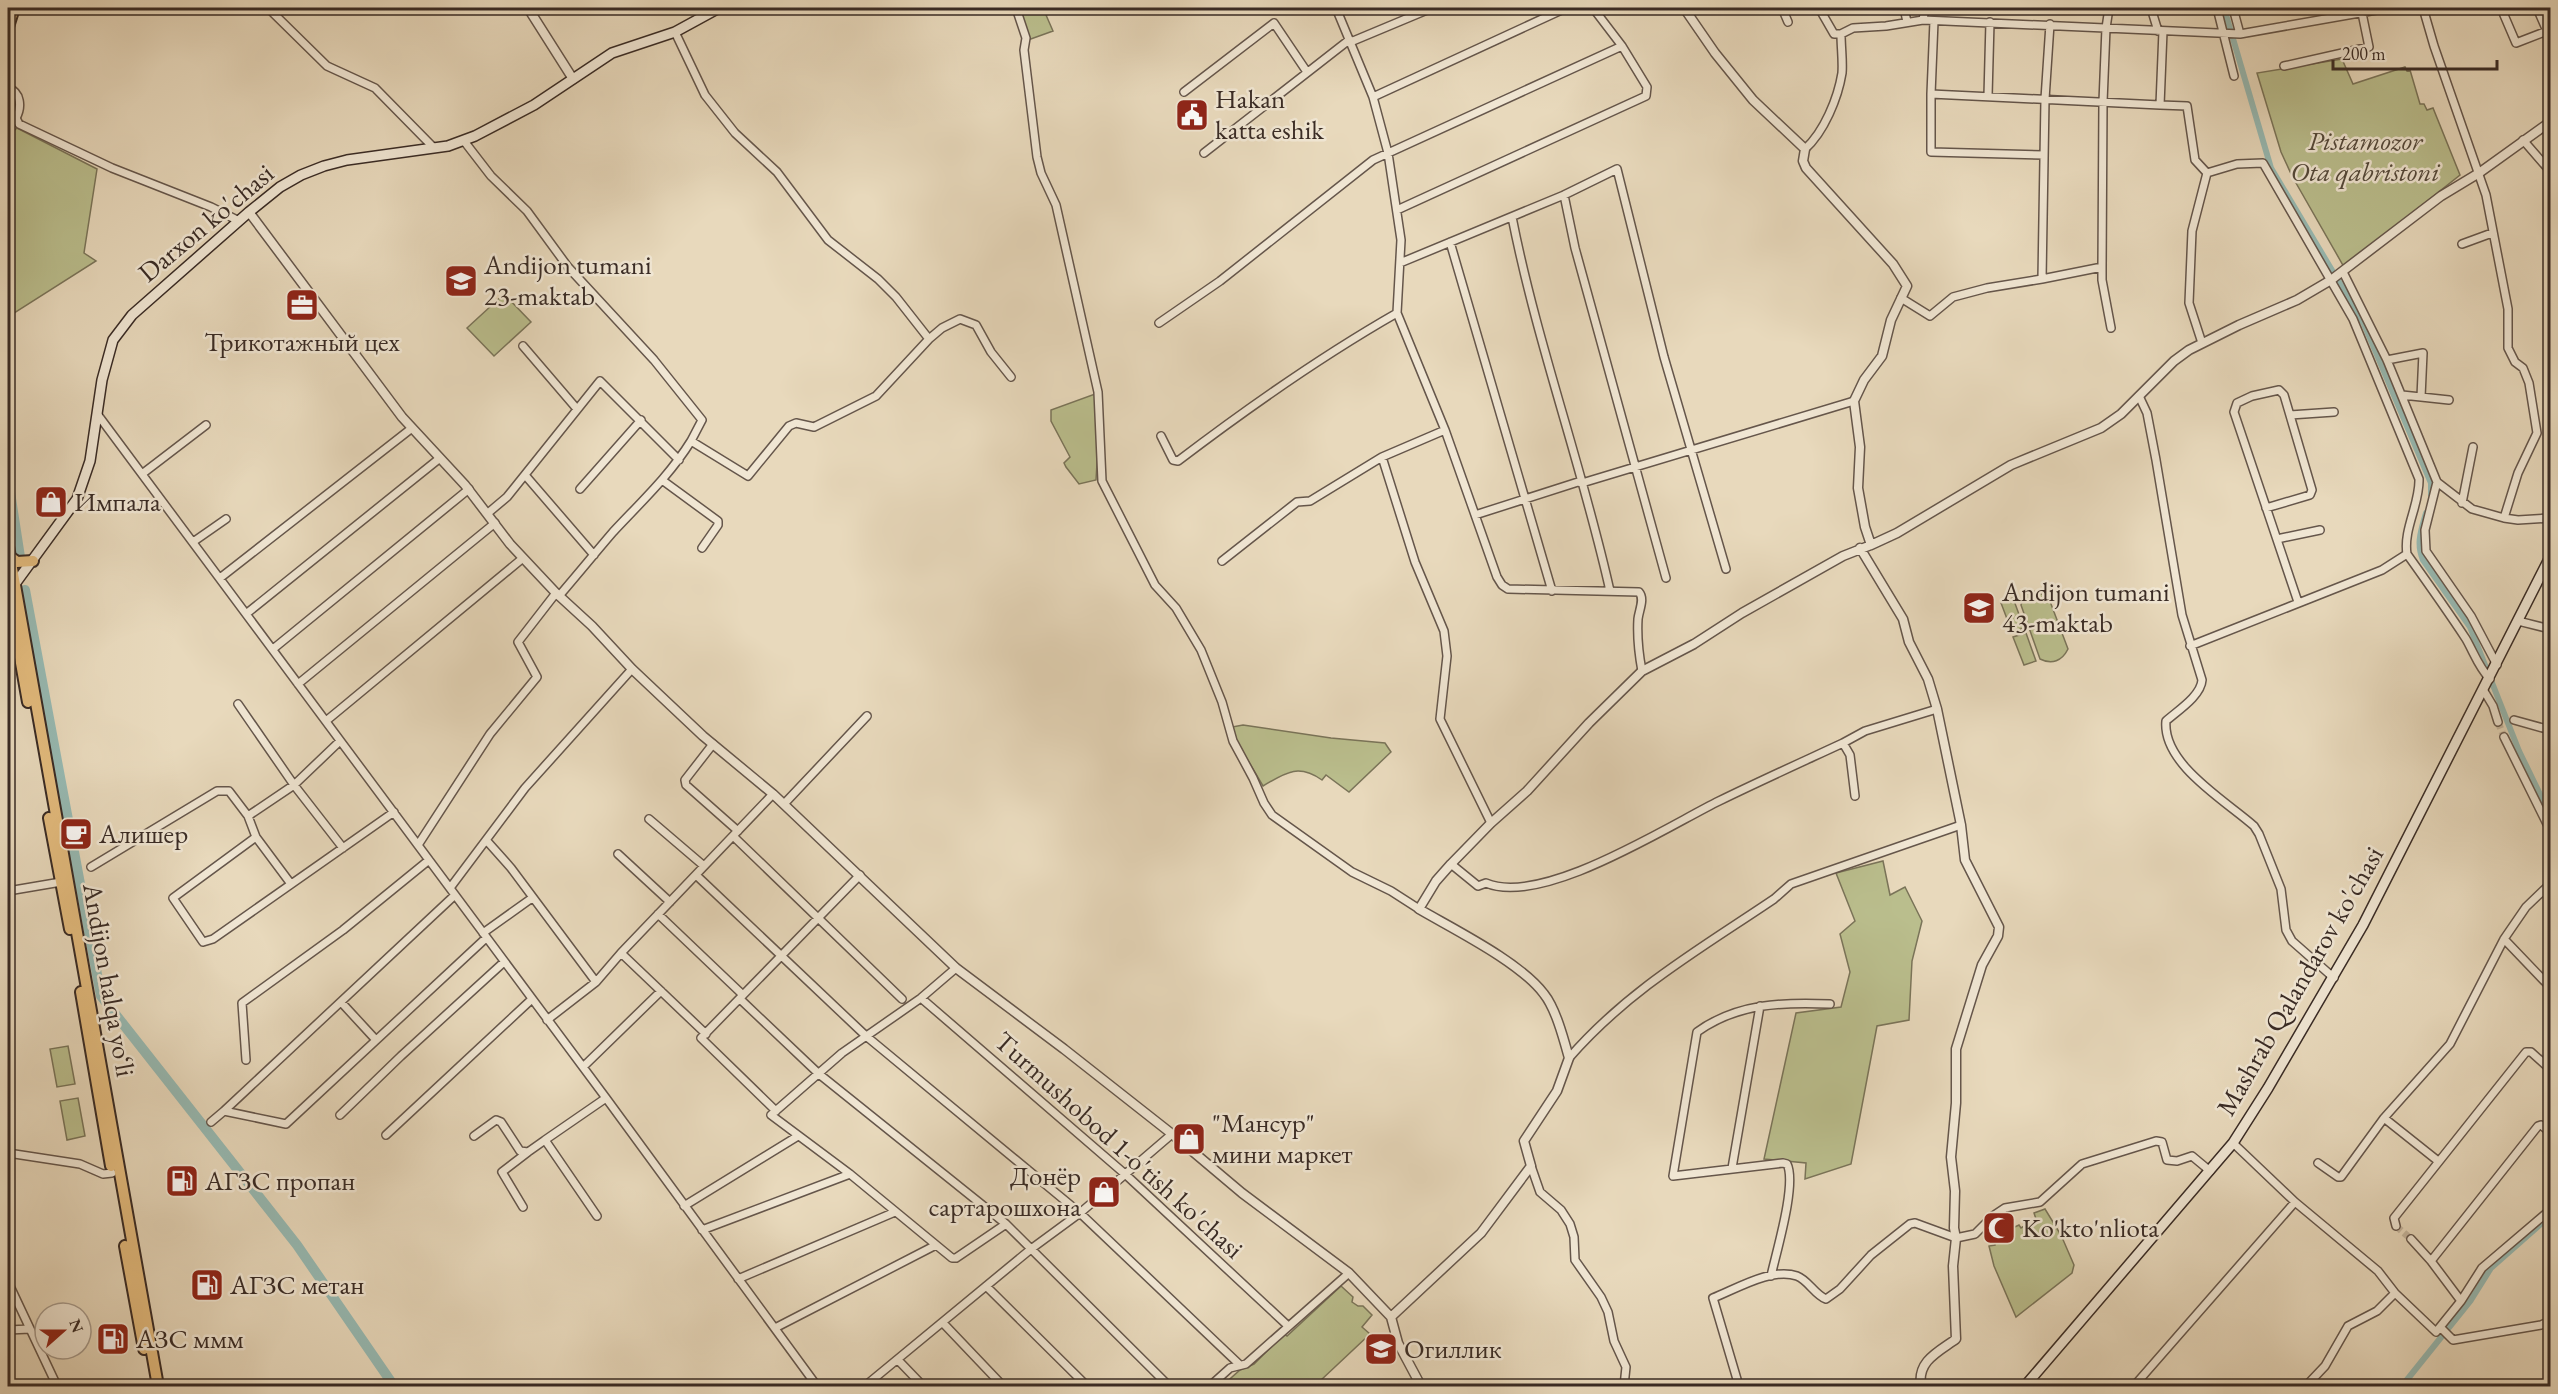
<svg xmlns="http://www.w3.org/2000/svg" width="2558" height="1394" viewBox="0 0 2558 1394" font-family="'EB Garamond',serif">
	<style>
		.green { fill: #babe8d; stroke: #7a7459; stroke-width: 1.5 }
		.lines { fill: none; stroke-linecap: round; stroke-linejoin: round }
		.canal { stroke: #97bab3; stroke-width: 6 }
		.river { stroke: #97bab3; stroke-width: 10 }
		.minor-tunnel { stroke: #c5b69e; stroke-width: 7; stroke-dasharray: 7 3.5; stroke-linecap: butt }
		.minor-casing { stroke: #65564b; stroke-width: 10 }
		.tertiary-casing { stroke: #65564b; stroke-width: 11 }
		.secondary-casing { stroke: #392b25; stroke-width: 12 }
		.trunk-casing { stroke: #392b25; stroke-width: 14 }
		.minor { stroke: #f0e6d3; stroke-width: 7 }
		.tertiary { stroke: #f0e6d3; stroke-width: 8 }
		.secondary { stroke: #f0e6d3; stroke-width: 9 }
		.trunk { stroke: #e4bc7e; stroke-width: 10 }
		.labels { text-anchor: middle; stroke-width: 5; stroke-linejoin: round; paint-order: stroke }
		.poi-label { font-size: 27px; fill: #392b25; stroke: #f0e6d3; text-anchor: start }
		.park-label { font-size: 27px; font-style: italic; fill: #53483a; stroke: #f0e6d3 }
		.street-label { font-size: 27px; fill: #392b25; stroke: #f0e6d3 }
	</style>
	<rect width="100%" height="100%" fill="#e8d9bc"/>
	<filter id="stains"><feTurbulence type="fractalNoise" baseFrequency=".00333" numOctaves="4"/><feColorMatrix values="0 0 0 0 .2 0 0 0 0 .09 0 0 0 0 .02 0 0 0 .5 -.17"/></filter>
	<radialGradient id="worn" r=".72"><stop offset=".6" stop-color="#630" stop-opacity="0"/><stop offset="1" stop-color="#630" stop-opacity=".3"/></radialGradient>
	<path class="green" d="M1019,8H1064L1046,15L1053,31L1028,40Z
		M2342,59L2353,84L2405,67L2407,71L2410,70L2420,104H2424L2427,110L2433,108L2460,175L2344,267L2292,176L2281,152L2257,73Z
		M17,128L97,169L84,253L96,261L8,317V136Z
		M504,294L531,322L494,356L467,328Z
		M1095,394L1098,446L1096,480L1079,484L1066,467L1064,463L1070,457L1051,421V410Z
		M2033,591L2048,596L2068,649C2062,661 2052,665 2040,659L2021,605L2024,595Z
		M2013,598L2024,628L2012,632L2001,603Z
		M2026,633L2036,661L2024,665L2013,637Z
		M1243,725L1331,738L1385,743L1391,752L1349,792L1326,775L1322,780C1298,763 1285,773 1263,786L1237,742L1232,727Z
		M1883,861L1890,895L1905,887L1922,921L1912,961L1909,1020L1877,1026L1851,1164L1805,1179L1806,1163L1764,1159L1796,1013L1841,1007L1850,972L1840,934L1855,921L1836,873Z
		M68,1046L75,1084L57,1087L50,1049Z
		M78,1098L85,1136L67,1140L60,1101Z
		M2045,1209L2061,1235L2074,1265L2072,1273L2016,1317L1994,1266L1989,1246L1995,1245V1236L2019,1225L2021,1228L2036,1219L2034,1213Z
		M1341,1286L1353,1297L1352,1302L1358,1306H1363L1372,1315L1362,1327L1370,1334L1320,1381L1325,1386H1222L1240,1370L1254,1364L1284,1334L1287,1336Z"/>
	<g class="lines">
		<path class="canal" d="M2224,8L2271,168L2364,324L2431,483V495
			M2426,513C2421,531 2416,543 2423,560L2470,627L2519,751L2550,815
			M2402,1386L2471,1300L2491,1268L2550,1216"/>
		<path class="river" d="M8,479L20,557
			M25,590L101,996L297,1245L394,1386"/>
		<path class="minor-tunnel" d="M2498,722L2504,737
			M2396,1226L2411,1239"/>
		<g class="minor-casing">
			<path id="minor" d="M268,8L327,66L375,88L434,148
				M1016,8L1026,38L1024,50L1037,157L1041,173L1056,205L1098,392L1102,481L1155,585L1176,608L1201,650L1222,702L1233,741L1253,778L1264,803L1272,815L1352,872L1391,891L1419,909
				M1336,8L1373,97L1388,153L1401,240L1397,313L1445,430L1497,577L1502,585L1508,589L1639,592C1645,599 1639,610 1638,619C1637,636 1639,655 1642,671
				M1782,8L1788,22
				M1819,8L1834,34H1841
				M1904,8L1907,22
				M2151,8L2158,31
				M2217,8L2234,76
				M2233,8L2240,34
				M2501,8L2516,43L2547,31
				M2537,8L2547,31L2549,30
				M1923,20L1925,8
				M1934,21L1931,94L2160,105L2163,31
				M675,32L705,95L735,133L777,172L828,240L878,279L896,297L929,339L942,328L960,319L976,325L991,352L1011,377
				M2284,66L2369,47L2362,13
				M8,88C21,92 22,107 16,118L19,124L112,168L211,207L239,221
				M1184,92L1274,23L1307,72
				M1931,94V152L2044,155
				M1988,96L1990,22
				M1373,97L1566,8
				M2160,105L2187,106L2195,160L2207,173
				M2523,140L2550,171
				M464,141L491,176L527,211L568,267L654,360L702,420L691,441
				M1805,149C1824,132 1838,98 1842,73C1843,61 1841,47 1841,34L1853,28L1886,26L1923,20L2240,34L2388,8
				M1204,153L1349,40L1353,41L1432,8
				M1564,195L1575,248L1666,578
				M1397,210L1646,96L1647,87L1622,46
				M1512,217C1537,344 1582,465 1610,591
				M1450,242L1552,591
				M2462,244L2492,233
				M1400,263L1564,195L1617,169L1664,357L1726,569
				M2102,267V280L2111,328
				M2343,272L2387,360L2437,482L2472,509L2504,518L2518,473L2537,433L2529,383L2523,368L2515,362L2508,348V309L2486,195L2434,46L2423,8
				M2042,279L2102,267L2103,102L2106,28L2109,8
				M1901,298L1930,316L1953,297L1987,288L2042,279L2045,99L2050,24
				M1159,323L1220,281L1373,160L1622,46L1593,8
				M2202,343L2189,303L2192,231L2207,173L2237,164L2263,163L2353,319L2419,479C2420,504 2403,529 2407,554
				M523,346L577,409
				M2387,360L2423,353L2421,397L2402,395
				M2139,396L2147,413L2156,460L2182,615L2202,680C2201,696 2177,711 2166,721C2162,764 2226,801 2254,826L2259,834L2281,889L2286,930L2292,941L2334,978
				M2421,397L2449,400
				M98,415L606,1098L817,1386
				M2290,415L2334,412
				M1445,430L1382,457L1415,562L1444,631L1447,656L1440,719L1491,823
				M1161,436L1173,460L1178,461C1249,407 1320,357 1397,313
				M142,474L206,425
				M525,475L594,555
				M662,480L718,521V525L702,548
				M2437,482L2425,530L2426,551L2471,616L2497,665
				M580,489L641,420
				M2462,503L2473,447
				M2266,508L2310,495L2312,490L2284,395L2279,390L2252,396L2237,403L2234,412L2298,602
				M488,513L507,497L600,381L679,460
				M1475,515L1578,482L1582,483L1854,401
				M2504,518L2518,520L2550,518
				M2277,539L2320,530
				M193,542L226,519
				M1222,561L1297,502L1310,501L1382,457
				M220,578L412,428
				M559,596C577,575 595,553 613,532C641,502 670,475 691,441L748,476L789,426L796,423L814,427L876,396L929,339
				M246,614L440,458
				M2518,621L2550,629
				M2190,646L2382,570L2407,554C2427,582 2447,610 2466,639C2474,653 2479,668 2490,679
				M273,649L469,489
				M298,684L495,523
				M2484,691L2493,706L2498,722
				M238,704L294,785L343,848
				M2514,720L2550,730
				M326,721L523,558
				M2504,737L2550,830
				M713,744L685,780L686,785L738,831
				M1855,796L1850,755L1843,743L1865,731L1937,709
				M784,804L867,716
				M248,816L256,837L291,884
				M649,819L704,866
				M733,836L902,999
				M256,837L173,898L203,942L213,939L394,812
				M487,841L511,868L596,982
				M418,845L490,734L537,677L518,642L556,593
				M618,854L670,902
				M1451,864L1478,886L1486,883C1542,907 1668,826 1719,801C1760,781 1802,762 1843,743
				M91,867L217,791H229L248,816L294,785L340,741
				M696,875L866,1036L1080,1213L1240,1365
				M450,888L525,788L632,669
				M8,891L61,882
				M658,914L743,995
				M483,933L532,898
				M2504,939L2550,987
				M621,953L706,1034
				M956,968L921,998L842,1053L771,1115L850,1174L952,1258H956L1006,1224
				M921,998L1125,1174L1287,1325
				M740,999L819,1074L1006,1224L1169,1386
				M341,1002L376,1040
				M547,1020L596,982L621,953L773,794
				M1569,1058C1628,990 1700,949 1774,899L1791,884L1961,825
				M246,1060L242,1003L343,930L429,860
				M583,1067L661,991
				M224,1111L455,895
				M776,1111L701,1038L860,875
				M340,1115L401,1056L504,962
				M2384,1118L2438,1161
				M211,1122L224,1111L286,1124L486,938
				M386,1135L532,999
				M474,1136L496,1120L501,1122L520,1151L528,1152L545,1140
				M2233,1143L2295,1202L2378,1271L2395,1293L2436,1332L2440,1327
				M8,1153L80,1164L103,1174L112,1173
				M2318,1163L2338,1177H2341L2384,1118L2450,1044L2504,939L2526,907L2550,884
				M1531,1166L1540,1192L1561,1210L1570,1224L1574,1237L1575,1260L1601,1297L1608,1312L1614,1341L1626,1367L1624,1386
				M1732,1168L1760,1006
				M684,1206L798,1136
				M523,1207L502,1172L528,1152
				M2550,1210L2482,1268L2461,1301L2440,1327L2453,1340L2541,1325L2550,1321
				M597,1216L545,1140L606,1098
				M2396,1226L2394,1218L2526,1052H2531L2550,1069
				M702,1230L850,1174
				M2411,1239L2431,1261L2461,1301
				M2431,1261L2538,1126L2541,1125L2550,1132
				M1771,1276C1776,1253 1797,1184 1787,1164L1783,1163L1673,1176L1697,1032C1737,1003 1783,1002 1830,1004
				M738,1279L895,1212
				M8,1282L57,1386
				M987,1287L1087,1386
				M943,1323L1003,1386
				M775,1328L936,1245
				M8,1330L30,1329
				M898,1360L923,1386
				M865,1386L1031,1249L1080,1213L1172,1134
				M1210,1386L1230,1368L1246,1364L1349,1273
				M1739,1386L1713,1298C1736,1289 1772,1267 1797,1276C1808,1280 1815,1295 1826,1299L1840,1289L1871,1255L1910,1224L1915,1223L1956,1238L1975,1234L1993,1216L2005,1208L2040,1202L2082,1164L2156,1141L2162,1142L2167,1160L2177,1161L2192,1156L2210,1171
				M2134,1386L2295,1202
				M2306,1386L2325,1366L2348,1326L2377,1311L2395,1293"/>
		</g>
		<g class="tertiary-casing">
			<path id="tertiary" d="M528,8L573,79
				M249,212L402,417L465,485L510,544L556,593L592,626L632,669L703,736L773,794L956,968L1064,1049L1172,1134L1242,1193L1349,1273L1391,1317L1398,1343L1421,1386
				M1871,545L1897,533L2011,465L2101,428L2121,414L2174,361L2189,350L2239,325L2297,300L2331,280L2441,196L2479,173L2550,122
				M1860,548L1903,619L1909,642L1928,679L1937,709L1961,825L1965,860L1999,927L1998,936L1982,965L1956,1049V1103L1951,1157L1955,1191L1954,1228L1956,1238L1953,1266L1956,1339C1938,1352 1917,1361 1921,1386
				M1391,1317L1481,1233L1531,1166L1524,1141L1557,1091L1569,1058C1564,1040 1556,1009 1544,994C1520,962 1455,930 1419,909L1436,881L1451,864L1491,823L1527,791L1589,723L1642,671L1694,644L1742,613L1843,556L1871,545L1865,527L1858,488L1860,447L1854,401L1864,380L1882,356L1891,320L1907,286L1893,264L1806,168L1803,161L1805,149L1753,100L1715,53L1684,8"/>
		</g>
		<g class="secondary-casing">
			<path id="secondary" d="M12,588L77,499L90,461L102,380L113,340L132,315L249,212L280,187L301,175L324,166L347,160L448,146L475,136L534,105L612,53L675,32L719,8
				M2025,1386L2233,1143L2268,1088L2363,925L2550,557"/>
		</g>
		<g class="trunk-casing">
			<path id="trunk" d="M8,27L14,8
				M8,546L158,1386
				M9,556L17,562L33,561
				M8,590L28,702
				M49,818L70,929
				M81,992L111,1166
				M125,1246L144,1349"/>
		</g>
		<use href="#minor" class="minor"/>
		<use href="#tertiary" class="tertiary"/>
		<use href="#secondary" class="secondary"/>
		<use href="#trunk" class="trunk"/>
	</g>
	<defs>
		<g id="civic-square" transform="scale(1.725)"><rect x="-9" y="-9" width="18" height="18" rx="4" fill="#8f2418" stroke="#f0e6d3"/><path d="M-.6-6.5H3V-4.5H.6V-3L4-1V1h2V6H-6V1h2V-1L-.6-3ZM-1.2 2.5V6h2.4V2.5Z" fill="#fff"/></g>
		<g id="school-square" transform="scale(1.725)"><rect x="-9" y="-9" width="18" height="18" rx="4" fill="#8f2418" stroke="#f0e6d3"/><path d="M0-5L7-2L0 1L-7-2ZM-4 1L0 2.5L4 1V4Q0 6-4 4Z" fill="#fff"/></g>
		<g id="office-square" transform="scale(1.725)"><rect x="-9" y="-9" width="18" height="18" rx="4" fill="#8f2418" stroke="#f0e6d3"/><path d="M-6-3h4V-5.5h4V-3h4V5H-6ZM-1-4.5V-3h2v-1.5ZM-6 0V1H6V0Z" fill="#fff"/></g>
		<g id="shop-square" transform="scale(1.725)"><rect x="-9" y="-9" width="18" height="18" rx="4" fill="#8f2418" stroke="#f0e6d3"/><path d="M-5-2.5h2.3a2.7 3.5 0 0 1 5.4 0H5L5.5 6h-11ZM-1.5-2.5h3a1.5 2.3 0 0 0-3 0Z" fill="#fff"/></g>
		<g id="cafe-square" transform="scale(1.725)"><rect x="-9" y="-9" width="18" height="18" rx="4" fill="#8f2418" stroke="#f0e6d3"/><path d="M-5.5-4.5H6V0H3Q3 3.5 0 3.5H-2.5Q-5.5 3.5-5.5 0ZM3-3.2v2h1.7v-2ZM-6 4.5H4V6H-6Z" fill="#fff"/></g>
		<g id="fuel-square" transform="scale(1.725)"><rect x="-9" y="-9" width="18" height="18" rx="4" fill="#8f2418" stroke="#f0e6d3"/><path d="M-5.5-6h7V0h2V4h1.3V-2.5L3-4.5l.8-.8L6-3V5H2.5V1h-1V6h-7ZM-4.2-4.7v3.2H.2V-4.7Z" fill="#fff"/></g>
		<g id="mosque-square" transform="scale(1.725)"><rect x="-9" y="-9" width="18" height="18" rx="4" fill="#8f2418" stroke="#f0e6d3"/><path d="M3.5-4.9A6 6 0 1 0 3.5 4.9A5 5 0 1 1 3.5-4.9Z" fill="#fff"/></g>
	</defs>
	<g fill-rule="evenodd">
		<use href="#civic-square" x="1192" y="115"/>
		<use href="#school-square" x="461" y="281"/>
		<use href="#office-square" x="302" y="305"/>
		<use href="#shop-square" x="51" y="502"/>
		<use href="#school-square" x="1979" y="608"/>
		<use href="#cafe-square" x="76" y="834"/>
		<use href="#shop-square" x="1189" y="1139"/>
		<use href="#fuel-square" x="182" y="1181"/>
		<use href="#shop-square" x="1104" y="1192"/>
		<use href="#mosque-square" x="1999" y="1228"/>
		<use href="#fuel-square" x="207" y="1285"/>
		<use href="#fuel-square" x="113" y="1339"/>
		<use href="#school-square" x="1381" y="1349"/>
	</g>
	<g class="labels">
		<g class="poi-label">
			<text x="1215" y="108">Hakan<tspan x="1215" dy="31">katta eshik</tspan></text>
			<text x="484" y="274">Andijon tumani<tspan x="484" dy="31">23-maktab</tspan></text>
			<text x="302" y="351" text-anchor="middle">Трикотажный цех</text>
			<text x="74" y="511">Импала</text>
			<text x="2002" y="601">Andijon tumani<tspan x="2002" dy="31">43-maktab</tspan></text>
			<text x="99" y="843">Алишер</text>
			<text x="1212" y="1132">"Мансур"<tspan x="1212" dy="31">мини маркет</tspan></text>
			<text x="1081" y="1185" text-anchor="end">Донёр<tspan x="1081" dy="31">сартарошхона</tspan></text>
			<text x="205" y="1190">АГЗС пропан</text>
			<text x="2022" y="1237">Ko'kto'nliota</text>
			<text x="230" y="1294">АГЗС метан</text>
			<text x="136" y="1348">АЗС ммм</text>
			<text x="1404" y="1358">Огиллик</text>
		</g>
		<g class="park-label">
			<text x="2365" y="150">Pistamozor<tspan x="2365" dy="31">Ota qabristoni</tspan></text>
		</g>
		<g class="street-label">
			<text transform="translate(206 223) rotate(-40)" y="9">Darxon ko'chasi</text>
			<text transform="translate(109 980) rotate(80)" y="9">Andijon halqa yo‘li</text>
			<text transform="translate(2300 981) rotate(-60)" y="9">Mashrab Qalandarov ko'chasi</text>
			<text transform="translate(1119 1145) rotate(42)" y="9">Turmushobod 1-o'tish ko'chasi</text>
		</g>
	</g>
	<rect width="2558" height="1394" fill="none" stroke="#e8d9bc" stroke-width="30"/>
	<rect x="9" y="9" width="2540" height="1376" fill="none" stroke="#392b25" stroke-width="3"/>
	<rect x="15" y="15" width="2528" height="1364" fill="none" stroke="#392b25" stroke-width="1.5"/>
	<g transform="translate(63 1331) rotate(69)"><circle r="28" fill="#f0e6d3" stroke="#a79b8d" stroke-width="1.5"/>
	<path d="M0-4.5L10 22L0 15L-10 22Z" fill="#8f2418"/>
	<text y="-9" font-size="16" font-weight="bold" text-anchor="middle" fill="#392b25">N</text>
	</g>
	<path d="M2333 60v9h164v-9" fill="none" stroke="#392b25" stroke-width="3"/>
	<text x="2342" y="60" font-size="18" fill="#392b25" stroke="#f0e6d3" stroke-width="4.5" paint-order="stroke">200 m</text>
	<rect width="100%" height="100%" filter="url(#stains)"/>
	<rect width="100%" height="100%" fill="url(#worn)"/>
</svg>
